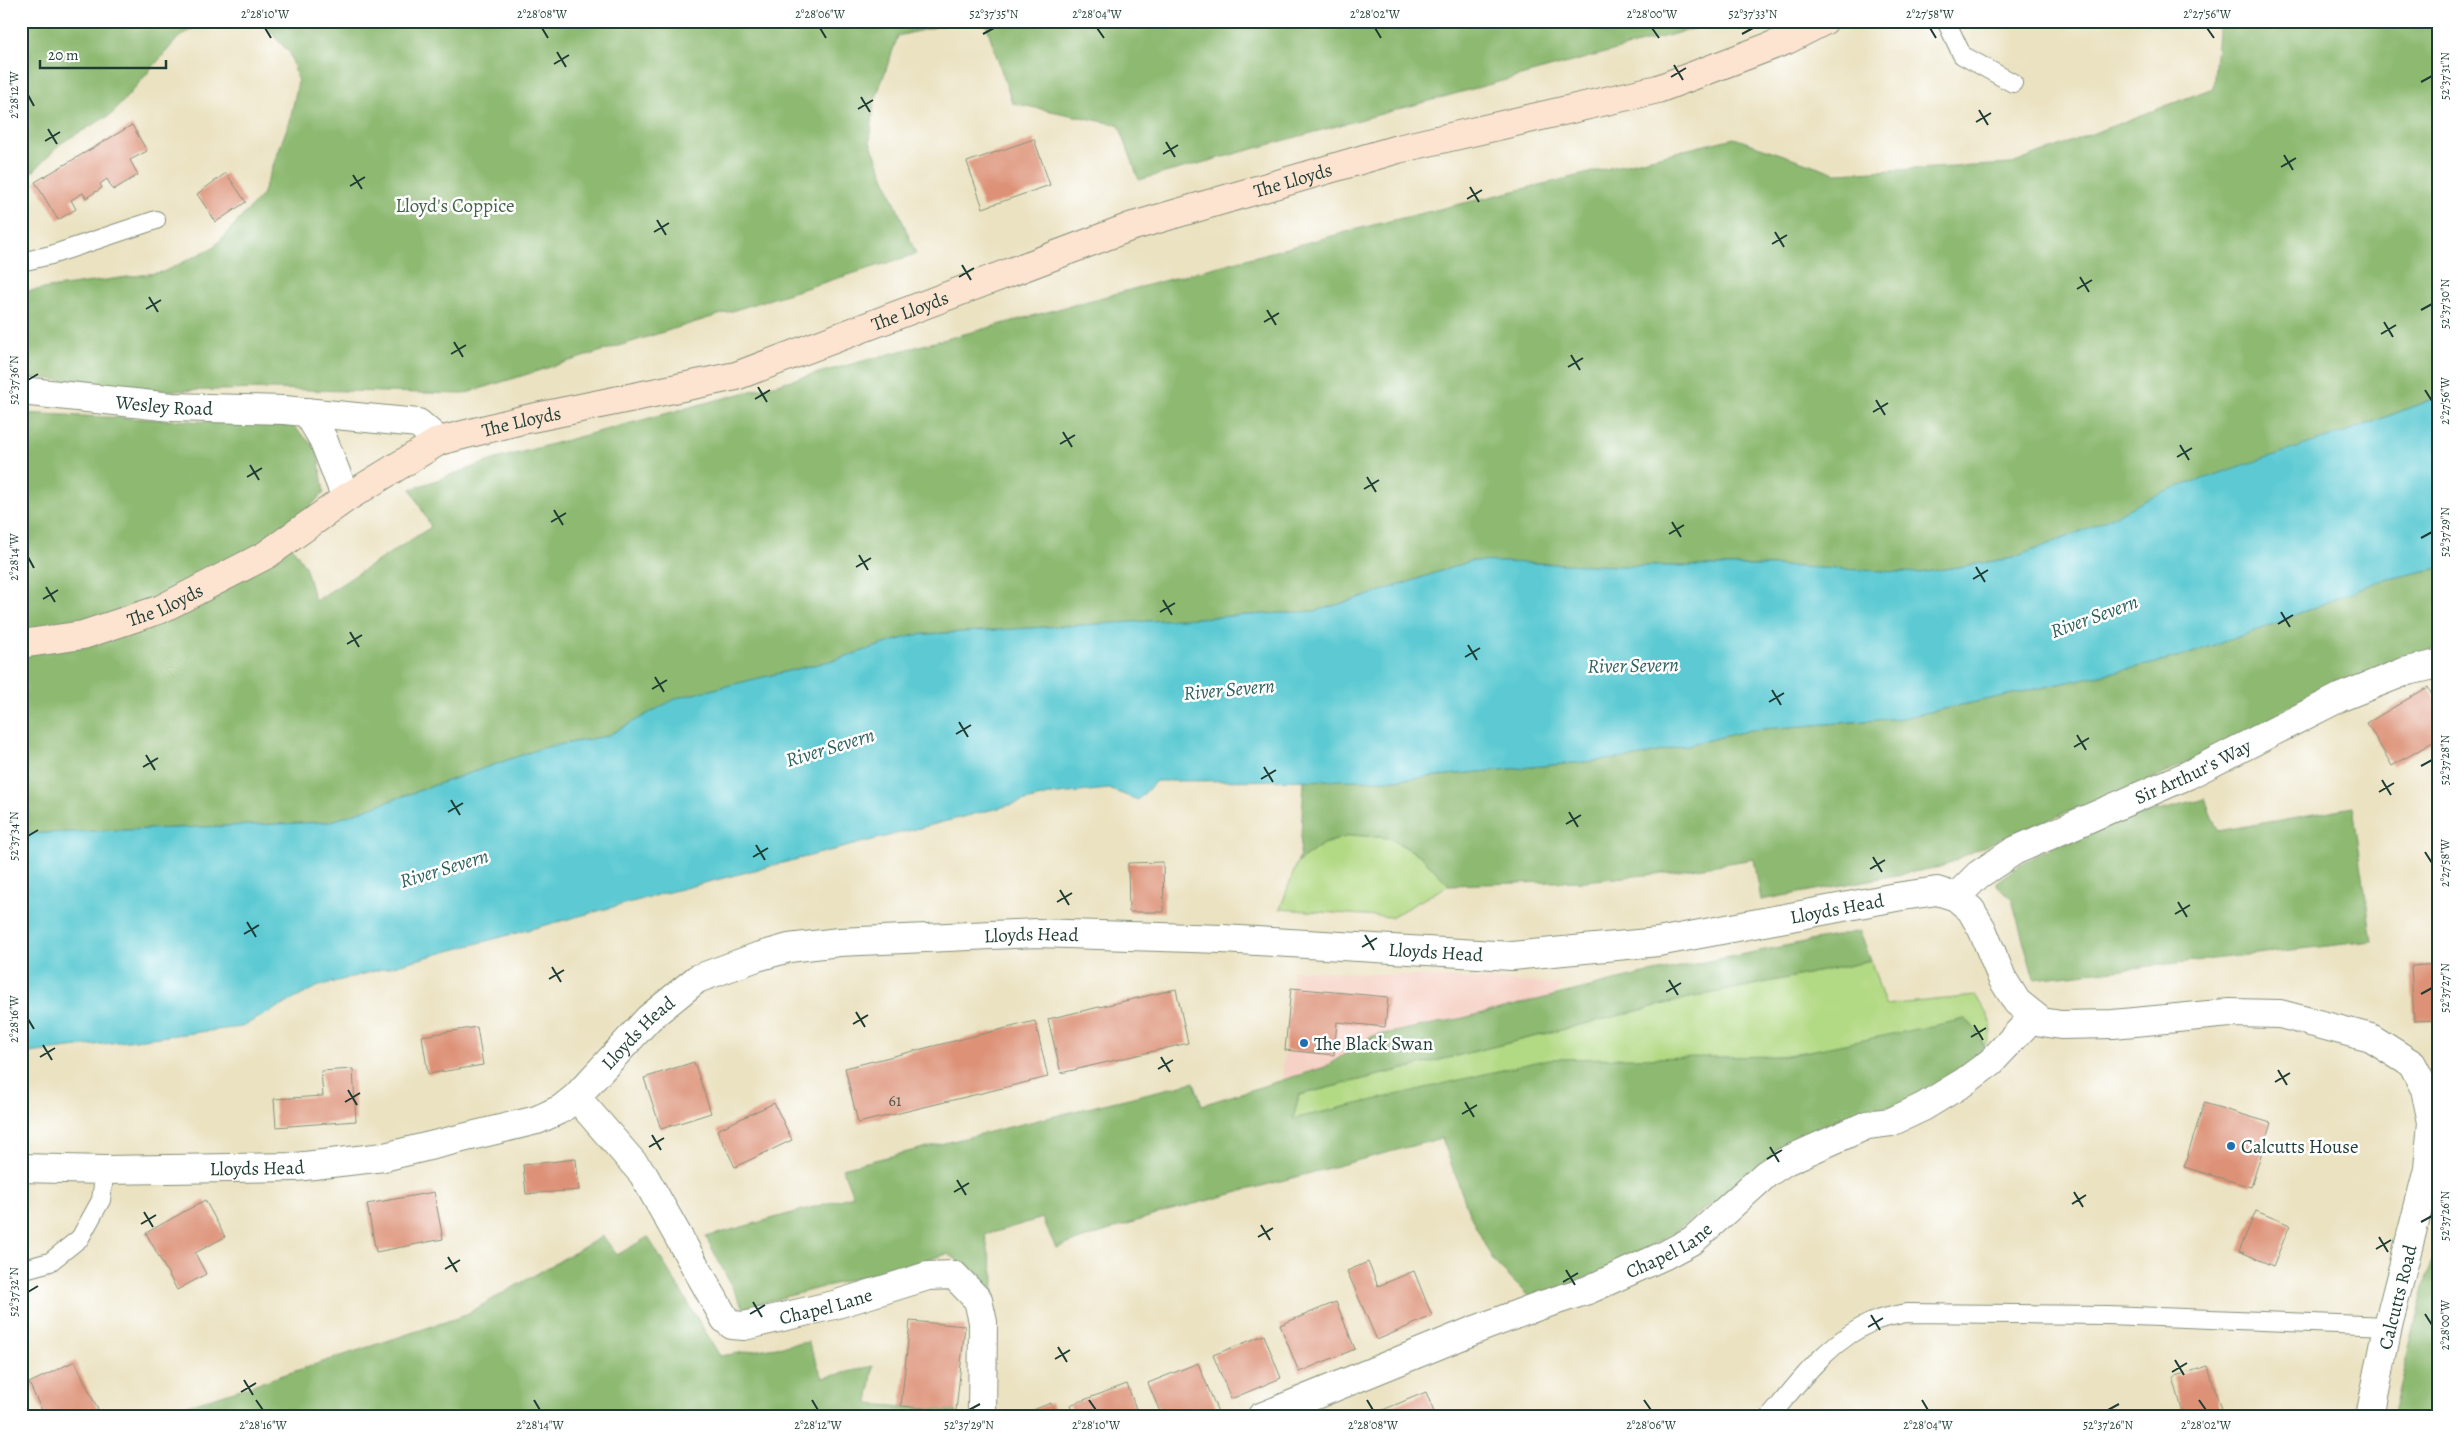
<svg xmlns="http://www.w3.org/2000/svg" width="2459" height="1438" viewBox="0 0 2459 1438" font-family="Alegreya,serif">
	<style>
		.built { fill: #f6d1c5 }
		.green { fill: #b2d983; stroke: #688b5c }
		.forest { fill: #8db971; stroke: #567b52 }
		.water { fill: #5dcad3; stroke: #3e8484 }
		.building { fill: #dd9277 }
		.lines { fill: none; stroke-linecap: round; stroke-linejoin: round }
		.lane-casing { stroke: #85907a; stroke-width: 20 }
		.street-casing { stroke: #85907a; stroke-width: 30 }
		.secondary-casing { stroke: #85907a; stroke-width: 30 }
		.lane { stroke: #fff; stroke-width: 18 }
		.street { stroke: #fff; stroke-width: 28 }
		.secondary { stroke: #fde4d1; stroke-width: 28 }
		.ticks { fill: none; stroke: #1f3d34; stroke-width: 2 }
		.poi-dot { fill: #1f6fb2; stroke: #fff; stroke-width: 2 }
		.labels { text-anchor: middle; stroke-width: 5; stroke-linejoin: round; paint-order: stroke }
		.number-label { font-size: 16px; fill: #4e5245 }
		.street-label { font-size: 19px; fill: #1f3d34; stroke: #fff }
		.park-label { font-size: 19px; fill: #446448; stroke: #fff }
		.poi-label { font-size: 19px; fill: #1f3d34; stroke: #fff; text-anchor: start }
		.water-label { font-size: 20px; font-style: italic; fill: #2e605c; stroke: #fff }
		.neatline { fill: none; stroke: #1f3d34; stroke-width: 2 }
		.ticks-label { font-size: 12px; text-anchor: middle; fill: #1f3d34 }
	</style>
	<rect width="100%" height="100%" fill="#fff"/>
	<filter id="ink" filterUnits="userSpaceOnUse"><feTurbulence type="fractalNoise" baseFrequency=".02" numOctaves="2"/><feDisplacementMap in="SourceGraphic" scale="10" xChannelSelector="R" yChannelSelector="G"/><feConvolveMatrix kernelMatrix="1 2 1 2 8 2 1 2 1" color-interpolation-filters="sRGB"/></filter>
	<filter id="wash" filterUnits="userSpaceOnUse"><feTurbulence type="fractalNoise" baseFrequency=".0096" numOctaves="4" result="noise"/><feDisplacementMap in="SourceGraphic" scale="20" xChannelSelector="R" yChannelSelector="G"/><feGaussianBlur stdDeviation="1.12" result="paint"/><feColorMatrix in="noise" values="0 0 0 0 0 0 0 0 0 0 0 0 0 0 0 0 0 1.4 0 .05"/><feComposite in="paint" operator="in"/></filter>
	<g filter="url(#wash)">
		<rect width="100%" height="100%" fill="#ebe2c1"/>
		<path class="built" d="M1293,970L1563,984L1552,997L1463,1018L1347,1055L1325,1067L1282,1080Z"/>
		<path class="green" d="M1352,835L1389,838L1421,856L1449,885L1391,917L1280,909L1297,863L1323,844Z
			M1871,961L1885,1005L1976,996C1987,1016 1999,1026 1984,1047L1975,1028L1965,1019L1882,1038L1781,1056L1689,1059L1369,1102L1293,1119L1299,1095L1689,998Z"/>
		<path class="forest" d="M21,21H205L178,38L112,114L61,143L35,170L21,177Z
			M260,21H960L898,36L874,103L870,142L916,254L463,394L270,389L162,391L21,376V292L163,272L214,247L262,195L290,120L298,82L290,53Z
			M985,21H1722L1139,180L1119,125L1012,103Z
			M2219,21H2438V397L2013,558L1920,573L1780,566H1618L1471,561L1379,592L1316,611L913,635L838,659L678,698L607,736L542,748L329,822L21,834V413L293,426L317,449L324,492L304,513L279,527L305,566L315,601L431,527L411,489L496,459L1369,226L1734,138L1836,173L2012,164L2213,88Z
			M2438,568V647L2148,781L2009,835L1940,867L1761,900L1754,859L1665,873L1585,881L1449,885L1421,856L1389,838L1352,835L1323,844L1297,863L1300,855L1304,780H1395L1636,757L1751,730L1902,718L2174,659L2264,628L2376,582Z
			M2205,799L2218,831L2353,807L2372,941L2034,979L2012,900L1995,883C2060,832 2127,819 2205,799Z
			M1860,931L1871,961L1689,998L1299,1095L1293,1119L1549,1059L1786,1056L1965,1019L1975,1028L1984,1047L1961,1072L1912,1104L1884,1107L1821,1129L1785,1148L1676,1231L1609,1270L1531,1299L1494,1262L1469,1213L1442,1138L1164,1212L1056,1248L1042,1218L985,1235L994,1278L993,1309C982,1286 969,1267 948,1254L743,1308L706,1237L853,1196L842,1168L1194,1082L1202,1105L1325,1067L1373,1036L1463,1018L1639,975Z
			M603,1236L617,1255L648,1237L720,1356L808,1342L823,1378L873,1366L868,1404L956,1411L957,1417H144L219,1396L463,1316Z
			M2438,1244V1417H2392L2429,1267Z"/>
		<path class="water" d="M2438,397V568L2376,582L2264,628L2174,659L1902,718L1751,730L1636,757L1395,780L1156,781L1138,800L1109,789L1049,795L665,893L319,986L241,1027L21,1054V834L329,822L542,748L607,736L677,698L838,659L913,635L1316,611L1379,592L1471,561L1618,566H1780L1920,573L2013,558L2087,529L2165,491L2357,428Z"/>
		<g id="blocks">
			<path class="building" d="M132,125L147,151L130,160L138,175L113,190L107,179L100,184L102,188L86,198L83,193L71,200L76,209L58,220L35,182Z
				M1034,139L1050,185L983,208L967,162Z
				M226,173L246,202L216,222L197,194Z
				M2428,687L2438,704V739L2392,766L2367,723Z
				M1163,862L1164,912H1129L1128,863Z
				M2438,964V1020L2414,1021L2411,966Z
				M1291,988L1388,997L1385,1027L1337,1022L1334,1055L1285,1050Z
				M1176,989L1188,1043L1061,1073L1048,1019Z
				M1035,1021L1048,1077L858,1123L845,1068Z
				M477,1027L483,1065L428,1074L422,1036Z
				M694,1062L711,1113L661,1129L644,1078Z
				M353,1069L356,1121L276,1127L274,1099L323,1096L321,1071Z
				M774,1103L792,1140L735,1167L717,1130Z
				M2204,1103L2271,1123L2251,1187L2184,1167Z
				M576,1159L579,1190L526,1194L523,1165Z
				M434,1192L443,1239L376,1252L367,1204Z
				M205,1200L225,1237L195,1253L206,1274L177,1290L146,1233Z
				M2256,1211L2290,1225L2273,1266L2239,1251Z
				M1368,1262L1378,1286L1414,1271L1432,1316L1377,1340L1347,1271Z
				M1336,1302L1355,1349L1299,1372L1280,1325Z
				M910,1321L965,1326L956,1411L901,1406Z
				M1264,1335L1281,1378L1231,1399L1213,1355Z
				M75,1361L98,1410L83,1417H45L29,1383Z
				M1198,1363L1218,1412L1205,1417H1162L1148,1383Z
				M2208,1366L2223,1417H2184L2173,1377Z
				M1127,1384L1139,1417H1074L1070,1405Z
				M1426,1392L1436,1417H1374L1373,1414Z
				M1051,1403L1056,1417H1015Z"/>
		</g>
	</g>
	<g filter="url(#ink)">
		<use href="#blocks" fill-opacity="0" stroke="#85907a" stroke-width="1"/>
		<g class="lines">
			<g class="lane-casing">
				<path id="lane" d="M1946,21L1962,55L2013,83
					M21,262L51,255L156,220
					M21,1270L50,1262L80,1238L101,1200L105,1170
					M1770,1417C1800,1380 1831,1338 1877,1320C1886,1317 1897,1315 1906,1313L2108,1315L2388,1326"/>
			</g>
			<g class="street-casing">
				<g id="street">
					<path id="s1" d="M21,391L172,407L284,410L418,423L439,441"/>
					<path d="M307,412L323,439L346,498"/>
					<path id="s2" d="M1956,897L1978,875L2014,851L2188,775L2341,697L2404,672L2438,664"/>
					<path id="s3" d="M576,1097L643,1174L725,1319L732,1325L744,1326L834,1305L928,1276L954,1275L978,1300L983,1322L982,1417"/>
					<path id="s4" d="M21,1168L105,1170L296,1167L384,1157L537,1120L561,1109L576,1097L649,1018L697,979L757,957L789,948L839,942L1037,933L1222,939L1512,956L1658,942L1896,897L1937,891L1956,897L1971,910L1982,929L2002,978L2017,1002L2042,1022L2061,1025L2113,1024L2230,1013L2280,1014L2371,1038L2412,1064L2425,1089L2432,1122L2428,1169L2388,1326L2370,1417"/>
					<path id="s5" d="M1261,1417L1475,1330L1536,1307L1588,1290L1665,1255L1693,1240L1766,1174L1786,1161L1867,1125L1891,1122L1923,1107L1964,1082L1991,1062L2033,1017"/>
				</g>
			</g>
			<g class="secondary-casing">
				<g id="secondary">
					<path id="s6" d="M21,644L83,635L161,609L266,555L346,498L439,441L522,420L736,376L1130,227L1398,149L1658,89L1787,40L1824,21"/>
				</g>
			</g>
			<use href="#lane" class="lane"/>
			<use href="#street" class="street"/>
			<use href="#secondary" class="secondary"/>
		</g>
	</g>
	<path class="ticks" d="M265,28L271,38M542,28L548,38M820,28L826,38M1097,28L1104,38M1375,28L1381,38M1652,28L1659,38M1930,28L1936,38M2207,28L2214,38M983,34L994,28M1742,34L1753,28M557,52L566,67M554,64L569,55M1674,65L1683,80M1671,77L1686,68M2421,82L2432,76M28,95L34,106M861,97L870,112M858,109L873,100M1979,110L1988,125M1976,122L1991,113M48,129L57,144M45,141L60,132M1166,142L1175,157M1163,154L1178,145M2284,155L2293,170M2281,167L2296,158M353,175L362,189M350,186L365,177M1470,187L1479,202M1467,199L1482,190M657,220L666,235M654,232L669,223M1775,232L1784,247M1772,244L1787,235M962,265L971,280M959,277L974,268M2080,277L2089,292M2077,289L2092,280M149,297L158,312M146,309L161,300M1267,310L1276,325M2421,310L2432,304M1264,322L1279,313M2384,322L2393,337M2381,334L2396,325M454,342L463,357M451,354L466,345M1571,355L1580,370M1568,367L1583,358M28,380L38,374M758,387L767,402M2425,390L2432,401M755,399L770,390M1876,400L1885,415M1873,412L1888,403M1063,432L1072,447M1060,444L1075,435M2180,445L2189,460M2177,457L2192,448M250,465L259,480M247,477L262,468M1367,477L1376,492M1364,489L1379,480M554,510L563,525M551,522L566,513M1672,522L1681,537M1669,534L1684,525M2421,538L2432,532M859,555L868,570M28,557L34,568M856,567L871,558M1976,567L1985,582M1973,579L1988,570M46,587L55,602M43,599L58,590M1163,600L1172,615M1160,612L1175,603M2281,612L2290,627M2278,624L2293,615M350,632L359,647M347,644L362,635M1468,645L1477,660M1465,657L1480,648M655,677L664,692M652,689L667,680M1772,690L1781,705M1769,702L1784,693M959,722L968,737M956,734L971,725M2077,735L2086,750M2074,747L2089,738M146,755L155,770M2421,766L2432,760M143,767L158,758M1264,767L1273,782M1261,779L1276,770M2382,780L2391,795M2379,792L2394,783M451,800L460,815M448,812L463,803M1569,812L1578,827M1566,824L1581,815M28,836L38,830M756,845L765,860M2425,852L2432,863M753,857L768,848M1873,857L1882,872M1870,869L1885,860M1060,890L1069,905M1057,902L1072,893M2178,902L2187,917M2175,914L2190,905M247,922L256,937M244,934L259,925M1365,935L1374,950M1362,947L1377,938M552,967L561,982M549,979L564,970M1669,980L1678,995M1666,992L1681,983M2421,994L2432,988M856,1012L865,1027M28,1019L34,1029M853,1024L868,1015M1974,1025L1983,1040M1971,1037L1986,1028M43,1045L52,1060M40,1057L55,1048M1161,1057L1170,1072M1158,1069L1173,1060M2278,1070L2287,1085M2275,1082L2290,1073M348,1090L357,1105M345,1102L360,1093M1465,1102L1474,1117M1462,1114L1477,1105M652,1135L661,1150M649,1147L664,1138M1770,1147L1779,1162M1767,1159L1782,1150M957,1180L966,1195M954,1192L969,1183M2074,1192L2083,1207M2072,1204L2086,1195M144,1212L153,1227M2421,1222L2432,1216M141,1224L156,1215M1261,1225L1270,1240M1258,1237L1273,1228M2379,1237L2388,1252M2376,1249L2391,1240M448,1257L457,1272M445,1269L460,1260M1566,1270L1575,1285M1563,1282L1578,1273M28,1292L38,1286M753,1302L762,1317M750,1314L765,1305M2425,1314L2432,1325M1871,1315L1880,1330M1868,1327L1883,1318M1058,1347L1067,1362M1055,1359L1070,1350M2175,1360L2184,1375M2172,1372L2187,1363M244,1380L253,1395M241,1392L256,1383M256,1400L263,1410M534,1400L540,1410M812,1400L818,1410M1089,1400L1096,1410M1367,1400L1373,1410M1644,1400L1651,1410M1922,1400L1928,1410M2199,1400L2206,1410M969,1410L980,1404M2108,1410L2119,1404"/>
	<g class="poi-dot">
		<circle cx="1304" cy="1043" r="5"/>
		<circle cx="2231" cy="1146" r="5"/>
	</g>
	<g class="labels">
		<g class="number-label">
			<text x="895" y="1106">61</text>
		</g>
		<g class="street-label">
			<text dy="7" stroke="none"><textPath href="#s6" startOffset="1365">The Lloyds</textPath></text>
			<text dy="7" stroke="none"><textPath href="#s6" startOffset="960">The Lloyds</textPath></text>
			<text dy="7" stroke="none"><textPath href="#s1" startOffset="144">Wesley Road</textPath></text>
			<text dy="7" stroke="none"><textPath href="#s6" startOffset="555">The Lloyds</textPath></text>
			<text dy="7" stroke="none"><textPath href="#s6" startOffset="150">The Lloyds</textPath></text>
			<text dy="7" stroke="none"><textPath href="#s2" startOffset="270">Sir Arthur's Way</textPath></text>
			<text dy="7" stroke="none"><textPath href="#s4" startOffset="1886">Lloyds Head</textPath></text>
			<text dy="7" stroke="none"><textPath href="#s4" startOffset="1076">Lloyds Head</textPath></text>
			<text dy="7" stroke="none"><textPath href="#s4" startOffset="1481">Lloyds Head</textPath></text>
			<text dy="7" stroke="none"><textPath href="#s4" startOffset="656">Lloyds Head</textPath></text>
			<text dy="7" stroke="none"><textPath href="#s4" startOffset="236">Lloyds Head</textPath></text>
			<text dy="7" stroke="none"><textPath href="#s5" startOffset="441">Chapel Lane</textPath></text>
			<text transform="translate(2397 1297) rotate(-76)" y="7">Calcutts Road</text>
			<text dy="7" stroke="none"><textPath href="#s3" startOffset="374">Chapel Lane</textPath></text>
		</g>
		<g class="park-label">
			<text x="455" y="212">Lloyd's Coppice</text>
		</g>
		<g class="poi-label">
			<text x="1314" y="1050">The Black Swan</text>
			<text x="2241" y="1153">Calcutts House</text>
		</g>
		<g class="water-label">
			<text transform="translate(2094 616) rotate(-20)" y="7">River Severn</text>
			<text transform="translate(1633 665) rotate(-1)" y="7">River Severn</text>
			<text transform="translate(1229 689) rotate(-5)" y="7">River Severn</text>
			<text transform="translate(830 747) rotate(-17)" y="7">River Severn</text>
			<text transform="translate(444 868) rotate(-17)" y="7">River Severn</text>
		</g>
	</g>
	<rect width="2459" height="1438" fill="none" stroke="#fff" stroke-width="55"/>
	<path d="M40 60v8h126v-8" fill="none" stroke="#1f3d34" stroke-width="2.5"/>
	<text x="48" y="60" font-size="15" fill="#1f3d34" stroke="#ffffff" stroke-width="4" paint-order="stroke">20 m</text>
	<rect x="28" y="28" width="2404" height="1382" class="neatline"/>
	<g class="ticks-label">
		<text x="265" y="18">2°28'10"W</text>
		<text x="542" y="18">2°28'08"W</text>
		<text x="820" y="18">2°28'06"W</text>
		<text x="994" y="18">52°37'35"N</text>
		<text x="1097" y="18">2°28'04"W</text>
		<text x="1375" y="18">2°28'02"W</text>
		<text x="1652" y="18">2°28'00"W</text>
		<text x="1753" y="18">52°37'33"N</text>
		<text x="1930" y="18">2°27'58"W</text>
		<text x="2207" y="18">2°27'56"W</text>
		<text transform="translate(2445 76) rotate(-90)" y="4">52°37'31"N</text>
		<text transform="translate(14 95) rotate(-90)" y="4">2°28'12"W</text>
		<text transform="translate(2445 304) rotate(-90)" y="4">52°37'30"N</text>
		<text transform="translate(14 380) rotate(-90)" y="4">52°37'36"N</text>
		<text transform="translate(2445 401) rotate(-90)" y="4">2°27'56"W</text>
		<text transform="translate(2445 532) rotate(-90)" y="4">52°37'29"N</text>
		<text transform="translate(14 557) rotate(-90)" y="4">2°28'14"W</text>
		<text transform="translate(2445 760) rotate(-90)" y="4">52°37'28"N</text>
		<text transform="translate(14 836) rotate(-90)" y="4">52°37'34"N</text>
		<text transform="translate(2445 863) rotate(-90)" y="4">2°27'58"W</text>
		<text transform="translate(2445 988) rotate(-90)" y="4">52°37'27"N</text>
		<text transform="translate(14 1019) rotate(-90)" y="4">2°28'16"W</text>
		<text transform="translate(2445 1216) rotate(-90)" y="4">52°37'26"N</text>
		<text transform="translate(14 1292) rotate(-90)" y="4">52°37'32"N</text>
		<text transform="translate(2445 1325) rotate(-90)" y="4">2°28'00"W</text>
		<text x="263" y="1429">2°28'16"W</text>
		<text x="540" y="1429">2°28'14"W</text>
		<text x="818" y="1429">2°28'12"W</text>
		<text x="969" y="1429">52°37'29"N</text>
		<text x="1096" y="1429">2°28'10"W</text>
		<text x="1373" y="1429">2°28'08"W</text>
		<text x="1651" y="1429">2°28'06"W</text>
		<text x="1928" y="1429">2°28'04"W</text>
		<text x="2108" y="1429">52°37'26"N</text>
		<text x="2206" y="1429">2°28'02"W</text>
	</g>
</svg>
